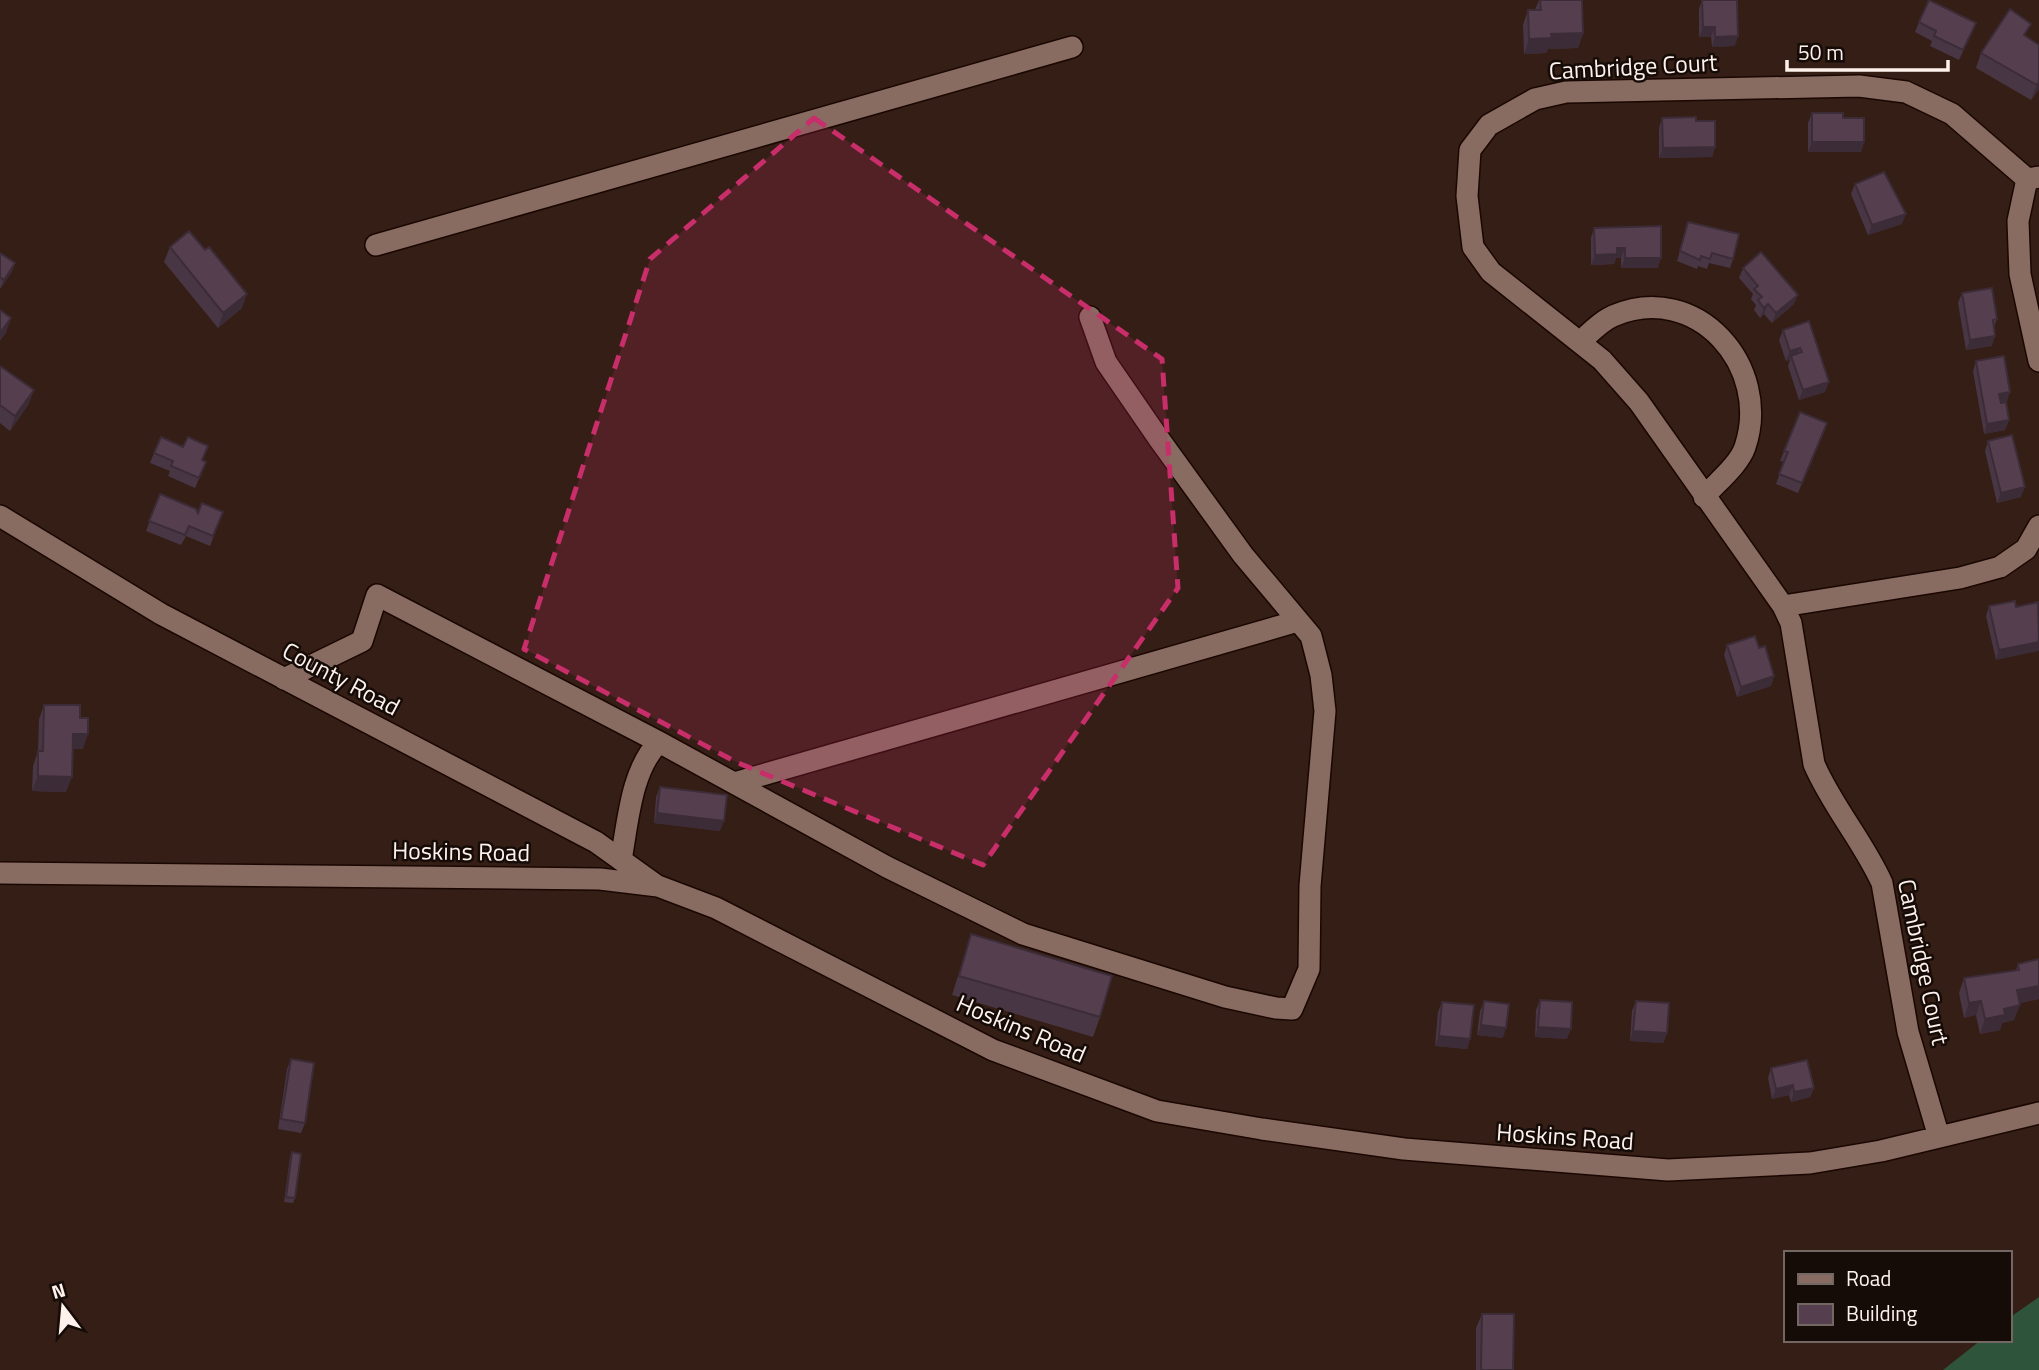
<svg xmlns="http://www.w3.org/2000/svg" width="2039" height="1370" viewBox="0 0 2039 1370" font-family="'Titillium Web',sans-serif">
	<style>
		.green { fill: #2e553b }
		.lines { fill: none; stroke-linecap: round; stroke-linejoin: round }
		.minor-casing { stroke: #1b0702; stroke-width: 24 }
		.minor { stroke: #886c62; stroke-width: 21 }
		.wall { fill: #493644 }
		.shaded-wall { fill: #3c2c37 }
		.building { fill: #553f4f; stroke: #3c2c37; stroke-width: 2 }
		.marked { fill: #c82e6a; fill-opacity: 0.2; stroke: #c82e6a; stroke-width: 5; stroke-dasharray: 14 9; stroke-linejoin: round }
		.labels { text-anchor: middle; stroke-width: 5; stroke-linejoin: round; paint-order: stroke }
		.street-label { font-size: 24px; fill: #fff2ed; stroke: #150b07 }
	</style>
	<rect width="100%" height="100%" fill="#341e15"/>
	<path class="green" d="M2039,1297V1370H1943L1981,1340H2009V1318Z"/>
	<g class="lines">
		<g class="minor-casing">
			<path id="minor" d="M2027,179L2018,221L2020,274L2039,361
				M376,245L1072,47
				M1580,342C1590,333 1601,321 1613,316C1697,280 1772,367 1745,447C1739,465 1716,483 1704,497
				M0,516L161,614L596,842L656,885
				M1783,606L1639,402L1602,360L1491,272L1473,247L1467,196L1470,150L1489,125L1535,99L1566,92L1859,86L1906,92L1952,114L2027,179L2039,177
				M284,679L362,641L377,595L659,742L887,867L1023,934L1225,997L1276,1008L1292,1009L1309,969L1310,886L1325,711L1321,675L1311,636L1243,555L1159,439L1106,362L1090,317
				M734,783L1298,621
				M621,860C628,822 631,770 659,742
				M0,873L600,879L658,886L716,908L993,1050L1157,1111L1262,1129L1404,1149L1668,1170L1810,1163L1881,1151L2039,1113
				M1939,1137L1908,1032L1882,883C1863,841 1832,806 1814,764L1791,623L1783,606L1960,578L2000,567L2026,549L2039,526"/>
		</g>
		<use href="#minor" class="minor"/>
	</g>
	<path class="wall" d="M1539,0H1582L1583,33L1578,48L1548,49L1546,53L1524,54L1523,25L1528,10H1535Z
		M1702,0L1735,46L1712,47L1711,37H1699V9Z
		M1919,22L1972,33L1959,60L1930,46L1932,41L1915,32Z
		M2026,37L2039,89L2031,100L1976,68L1981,53Z
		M1812,113L1843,118L1864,142L1861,152H1808V123Z
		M1662,118L1696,121L1715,147L1712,157L1659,158V128Z
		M1855,184L1902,224L1868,235L1851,194Z
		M1688,222L1733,259L1730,268L1709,263L1707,269L1698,266L1697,269L1677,261Z
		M1594,228L1658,268H1621V258H1616L1614,264L1591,265V238Z
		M170,247L242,308L218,328L164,262Z
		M0,253L15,263L11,273L0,289Z
		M1743,268L1794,304L1772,323L1764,314L1760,318L1754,310L1756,305L1751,299L1753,294L1739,278Z
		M1962,293L1997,319L1994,327L1992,346L1966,350L1958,303Z
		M1809,321L1825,392L1799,400L1788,366L1790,360L1786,361L1779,340L1783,330Z
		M1976,361L2007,402L2001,403L2009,420L2005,430L1984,434L1973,371Z
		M0,366L34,390L28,405L10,431L0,423Z
		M1823,433L1798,493L1776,484L1784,462L1780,461L1784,451Z
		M1988,441L2021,497L1997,503L1985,451Z
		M154,453L202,460V472L195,488L168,476L170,471L150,463Z
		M160,494L198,513L223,512L210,546L186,536L181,545L146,531Z
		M1989,606L2016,607L1996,660L1986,616Z
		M1727,645L1759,648L1774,676L1771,686L1737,697L1724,655Z
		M44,705L80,718L83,749H72L66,792L32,791L33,766L38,751L39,719Z
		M660,787L720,831L654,823L656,797Z
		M971,934L1100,1017L1093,1037L952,995Z
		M2018,964L2039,999L2019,1003L2014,1020L2002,1023L2000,1030L1980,1034L1976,1015L1964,1018L1959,993L1964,978L2016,970Z
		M1540,1000L1567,1039L1535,1037L1536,1010Z
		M1484,1001L1503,1038L1477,1035L1480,1011Z
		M1636,1001L1667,1033L1663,1043L1630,1041L1632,1011Z
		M1442,1002L1470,1039L1467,1049L1435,1046L1438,1012Z
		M291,1059L305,1123L301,1133L278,1129L287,1069Z
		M1771,1068L1814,1088L1810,1097L1791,1102L1789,1095L1772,1099L1768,1078Z
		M292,1152L295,1198L293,1203L284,1202L290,1157Z
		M1482,1314L1513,1370H1476V1328Z"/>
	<path class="shaded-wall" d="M1976,23L1972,33L1959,60L1963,50Z
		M1703,27H1715L1711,37H1699Z
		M1583,33L1578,48L1548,49L1546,53L1524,54L1529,39L1551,34Z
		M1738,36L1735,46L1712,47L1715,37Z
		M2039,82V89L2031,100L2037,85Z
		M1812,142H1864L1861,152H1808Z
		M1715,147L1712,157L1659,158L1663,148Z
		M1906,214L1902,224L1868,235L1872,225Z
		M1617,248H1625L1621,258H1616L1614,264L1591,265L1595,255Z
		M1625,258H1661L1658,268H1621Z
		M15,263L11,273L0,289L4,280Z
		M247,294L242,308L218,328L223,313Z
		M1798,295L1794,304L1772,323L1776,313Z
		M1768,304L1764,314L1760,318L1764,308Z
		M11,318L6,333L0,341V333Z
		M1995,336L1992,346L1966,350L1970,340Z
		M1800,348L1796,358L1791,356L1790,360L1786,361L1790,351Z
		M1829,382L1825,392L1799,400L1803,390Z
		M34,390L28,405L10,431L15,416Z
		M2010,392L2007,402L1995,404L1999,394Z
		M2009,420L2005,430L1984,434L1987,424Z
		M2025,487L2021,497L1997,503L2001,493Z
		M2039,642V651L1996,660L1999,650Z
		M1774,676L1771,686L1737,697L1741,687Z
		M73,734H88L83,749H67Z
		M38,776L72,777L66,792L32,791Z
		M657,813L724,821L720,831L654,823Z
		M2039,986V999L2011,1005L2017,990Z
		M1981,1001L1976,1015L1964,1018L1969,1003Z
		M2020,1005L2014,1020L2002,1023L2000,1030L1980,1034L1985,1019L2004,1009Z
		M1481,1025L1506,1028L1503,1038L1477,1035Z
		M1538,1027L1571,1029L1567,1039L1535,1037Z
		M1633,1031L1667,1033L1663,1043L1630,1041Z
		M1439,1036L1470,1039L1467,1049L1435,1046Z
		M1793,1085L1789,1095L1772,1099L1776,1089Z
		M1814,1088L1810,1097L1791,1102L1794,1092Z"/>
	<path class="building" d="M1540,0H1582L1583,33L1551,34L1552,38L1529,39L1528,10H1541Z
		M1702,0H1737L1738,36L1715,37V27H1703Z
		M1929,0L1976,23L1963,50L1934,36L1936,31L1919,22Z
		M2010,9L2031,24L2024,35L2039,45V82L2037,85L1981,53Z
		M1812,113H1843V118H1864V142H1812Z
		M1696,117V121H1715V147L1663,148L1662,118Z
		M1884,172L1906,214L1872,225L1855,184Z
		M1688,222L1739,234L1733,259L1712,253L1710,259L1701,256L1700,260L1680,251Z
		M1661,226V258H1625V248H1617V254L1595,255L1594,228Z
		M189,231L205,250L209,247L247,294L223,313L170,247Z
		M1761,252L1798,295L1776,313L1768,304L1764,308L1758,300L1762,297L1754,289L1758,286L1743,268Z
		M0,253L15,263L4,280L0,277Z
		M1992,288L1997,319L1993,320L1995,336L1970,340L1962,293Z
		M0,310L11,318L0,333Z
		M1809,321L1829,382L1803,390L1791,356L1802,352L1800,348L1790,351L1783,330Z
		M2004,356L2010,392L1999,394L2001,403L2006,402L2009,420L1987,424L1976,361Z
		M0,366L34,390L15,416L0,405Z
		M1800,412L1827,423L1802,483L1779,474L1788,452L1784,451Z
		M2012,435L2025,487L2001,493L1988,441Z
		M161,437L183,447L188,437L208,446L202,460L206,462L199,478L171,466L173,461L154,453Z
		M160,494L196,509L198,513L202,503L223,512L213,536L189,526L185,535L149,521Z
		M2015,601L2016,607L2038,602L2039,642L1999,650L1989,606Z
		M1755,636L1759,648L1765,646L1774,676L1741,687L1727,645Z
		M44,705H80V718H88V734H73L72,777L38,776V751H43Z
		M660,787L727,795L724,821L657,813Z
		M971,934L1112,976L1100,1017L959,976Z
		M2039,959V986L2017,990L2020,1005L2004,1009L2005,1015L1985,1019L1981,1001L1969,1003L1964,978L2019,970L2018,964Z
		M1540,1000L1572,1002L1571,1029L1538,1027Z
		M1484,1001L1509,1004L1506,1028L1481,1025Z
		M1636,1001L1669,1003L1667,1033L1633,1031Z
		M1442,1002L1474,1005L1470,1039L1439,1036Z
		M291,1059L314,1063L305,1123L281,1119Z
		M1807,1060L1814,1088L1794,1092L1793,1085L1776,1089L1771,1068Z
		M292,1152L301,1154L295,1198L286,1197Z
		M1482,1314H1514L1513,1370H1481Z"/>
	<path class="marked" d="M814,118L1162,359L1178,588L983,865L736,762L524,649L650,259Z"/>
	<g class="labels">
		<g class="street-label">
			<text transform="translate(1633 67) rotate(-3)" y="8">Cambridge Court</text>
			<text transform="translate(341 679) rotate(28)" y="8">County Road</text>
			<text transform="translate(461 852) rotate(1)" y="8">Hoskins Road</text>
			<text transform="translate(1923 962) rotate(78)" y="8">Cambridge Court</text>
			<text transform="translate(1021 1029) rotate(23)" y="8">Hoskins Road</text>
			<text transform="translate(1565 1137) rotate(4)" y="8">Hoskins Road</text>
		</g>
	</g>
	<rect x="1784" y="1251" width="228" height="91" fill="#150b07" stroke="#736763" stroke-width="2"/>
	<rect x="1798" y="1274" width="35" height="10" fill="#886c62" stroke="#736763" stroke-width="2"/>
	<text x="1846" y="1286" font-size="21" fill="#fff2ed">Road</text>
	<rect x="1798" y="1304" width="35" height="21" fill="#553f4f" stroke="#736763" stroke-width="2"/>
	<text x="1846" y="1321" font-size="21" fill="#fff2ed">Building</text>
	<g transform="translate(63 1307) rotate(344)" stroke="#150b07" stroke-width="5" paint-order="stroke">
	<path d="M0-5L12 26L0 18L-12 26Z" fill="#fff2ed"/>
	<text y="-10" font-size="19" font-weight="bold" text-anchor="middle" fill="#fff2ed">N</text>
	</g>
	<path d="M1787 60v10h161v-10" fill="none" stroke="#fff2ed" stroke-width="3.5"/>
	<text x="1798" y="60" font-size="21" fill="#fff2ed" stroke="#150b07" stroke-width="5" paint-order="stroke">50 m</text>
</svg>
